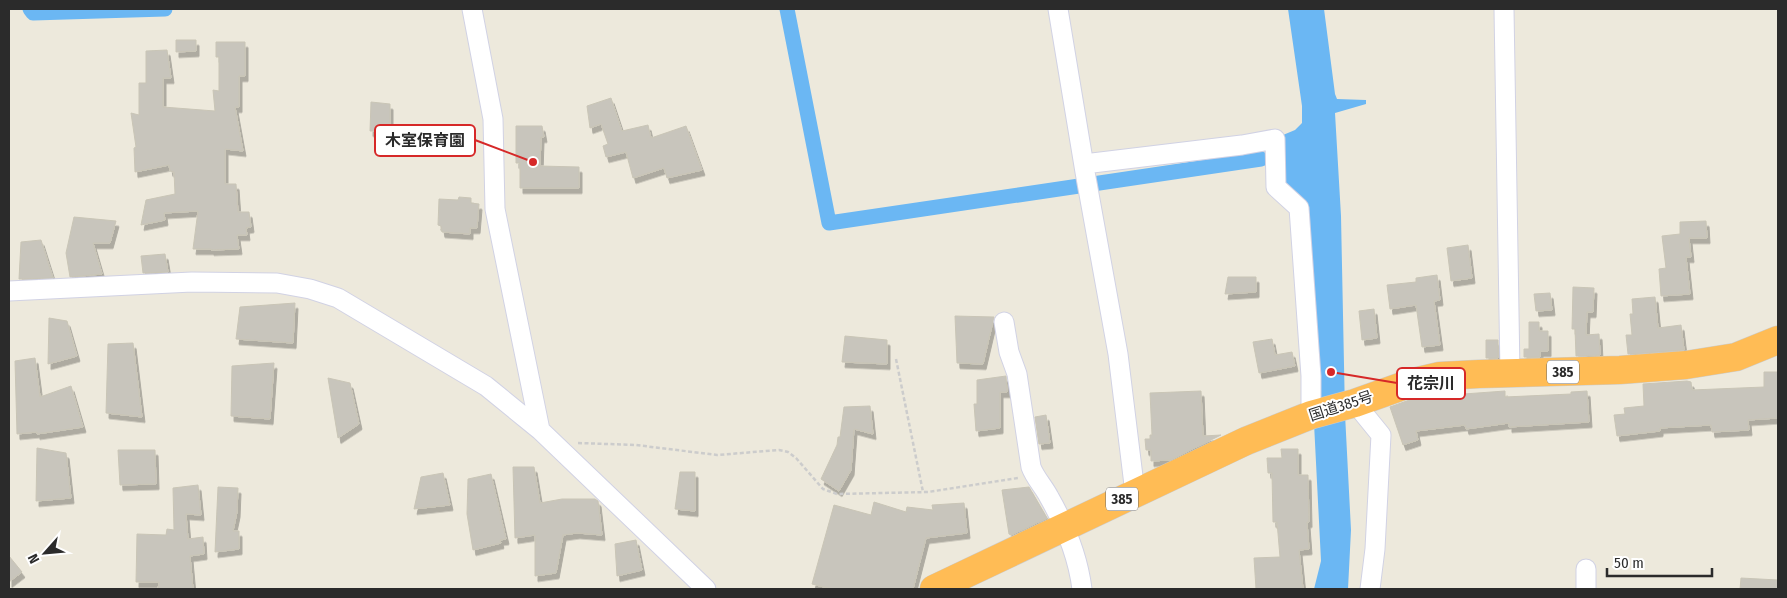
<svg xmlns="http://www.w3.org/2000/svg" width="1787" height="598" viewBox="0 0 1787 598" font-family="'Fira Sans Condensed','Noto Sans JP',sans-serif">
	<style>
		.water { fill: #6bb7f3 }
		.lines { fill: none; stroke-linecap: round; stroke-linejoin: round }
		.canal { stroke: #6bb7f3; stroke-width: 15 }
		.building { fill: #c8c5bc; stroke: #c9c5b6; filter: url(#shadow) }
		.minor-casing { stroke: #d1d2e4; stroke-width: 21 }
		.highway-casing { stroke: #ccc; stroke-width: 29 }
		.path { stroke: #ccc; stroke-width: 2.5; stroke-dasharray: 4 2.5; stroke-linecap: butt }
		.minor { stroke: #fff; stroke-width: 19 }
		.highway { stroke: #ffbc55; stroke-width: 28 }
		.labels { text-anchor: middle; stroke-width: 4; stroke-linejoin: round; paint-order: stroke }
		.shield { fill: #fff; stroke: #6b6b6b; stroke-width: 1 }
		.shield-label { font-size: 14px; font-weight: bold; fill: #2b2b2b }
		.street-label { font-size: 15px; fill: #2b2b2b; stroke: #fff }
		.leader { fill: none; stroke: #d62828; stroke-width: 2 }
		.callout-dot { fill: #d62828; stroke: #fff; stroke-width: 2 }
		.callout { fill: #fff; stroke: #d62828; stroke-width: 2 }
		.callout-label { font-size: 16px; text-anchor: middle; font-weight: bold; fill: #2b2b2b }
	</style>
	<defs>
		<filter id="shadow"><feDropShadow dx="3" dy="5.5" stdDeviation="0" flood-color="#0004"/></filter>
	</defs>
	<rect width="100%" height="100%" fill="#ede9dc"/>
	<path class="water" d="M1288,9H1324L1335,94L1337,99L1366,100V104L1335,113L1341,216L1345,414L1351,530L1348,589H1314L1321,561L1303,206L1282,187L1283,135L1295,130L1302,123V106Z"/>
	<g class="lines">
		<path class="canal" d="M30,9L33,13L165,9
			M787,9L829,223L1261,159"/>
	</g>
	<path class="building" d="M176,40H196V51L176,52Z
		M216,42H245V76H239V107H235L243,151L225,149V184H236L238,212H249L251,227L246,228L247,235H237L239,249L211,250V249H193L198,211L164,213L165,220L141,225L146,200L175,194L174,172L170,171L169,165L135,172L134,148L136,147L131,113L139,115V83H146V51L167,50L171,78H163V107L215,111L213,90L219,91V57H216Z
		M611,98L622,131L648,125L651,138L686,126L702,170L667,178L664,168L633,178L626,152L606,157L603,146L608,144L601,124L590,128L587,106Z
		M371,102L390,104V131H370Z
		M516,126H542L544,137H541L540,166L579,167V188H520V163H516Z
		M459,197L471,198V203L479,204L477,228H470V234L442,232L441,226L438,225L439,199L458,200Z
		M74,217L116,221L110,243H93L102,274L70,277L66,253Z
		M1706,221L1707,238H1689L1691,257H1686L1690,294L1661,296L1659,269L1666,268L1662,236L1680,234V222Z
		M41,240L53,278L19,279L21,242Z
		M1468,245L1472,278L1451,281L1447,248Z
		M165,254L168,272L143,273L141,256Z
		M1437,275L1440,300L1434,301L1440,345L1422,347L1416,305L1390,309L1387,285L1416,282V278Z
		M1228,277H1256V292L1225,294Z
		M1573,287L1594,288L1593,312H1587L1586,335L1599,334L1600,355L1576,356L1575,329H1572Z
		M1550,293L1552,310L1536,311L1534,294Z
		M1655,297L1658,328L1681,325L1684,350L1628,354L1626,335H1632L1630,314H1633L1632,299Z
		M295,303L293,343L236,339L240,307Z
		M1374,309L1377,338L1362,340L1359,311Z
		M955,316L994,317L983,364L957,363Z
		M49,318L67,321L77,356L48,364Z
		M1529,322H1539V331H1548V351H1540V357H1524V349H1529Z
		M845,336L887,340V364L842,362Z
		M1272,339L1275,355L1292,352L1295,366L1259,373L1253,342Z
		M1486,340H1498V358H1486Z
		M133,343L142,417L106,413L108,344Z
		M35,358L40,397L71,386L83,427L37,434V432L17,434L15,361Z
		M274,363L270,419L231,416L232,366Z
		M1764,372H1778V418L1748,420L1749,430L1712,432L1711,425L1660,428V431L1617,436L1614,415L1625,414L1624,408L1644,406L1643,384L1687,381L1691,382L1692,390L1764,387Z
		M1006,376L1007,392H1000V428L976,431L974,404H977V380Z
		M328,378L350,383L359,424L338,438Z
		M1201,391L1203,436L1221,435L1170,460L1151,461V450H1146L1145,439H1150V435H1152L1150,393Z
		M1450,391V395L1505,391V397L1571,394V392L1587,391L1589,422L1509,427V423L1466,429L1465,425L1416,431L1418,440L1403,445L1390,407L1415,398Z
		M870,406L873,434L854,429L851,470L839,491L821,479L837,445L838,437H840L844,407Z
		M1046,415L1050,443L1039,444L1035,417Z
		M37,448L66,453L71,498L36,501Z
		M1281,449H1298V475H1308L1309,522H1307L1309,549L1299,550L1303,589H1256L1254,558L1280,557L1277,522H1273L1272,473H1268L1267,458H1282Z
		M118,450H155L156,484L120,485Z
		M513,467H534L540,503L562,499H595L598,501L602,535L577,533L563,535L556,573L535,576V535L515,538Z
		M680,472H695V511L675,509Z
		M443,473L450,505L414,509L421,477Z
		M491,474L506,539L500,540L501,543L473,550L467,514L468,479Z
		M198,485L201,515L186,514L188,539L203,537L204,554L190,556L193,589H158L159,582H136L137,534L166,535L167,529L174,530L173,488Z
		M218,487L238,488L237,512L233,531H239V549L215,552Z
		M1029,487L1047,518L1011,535L1009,534L1002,490Z
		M874,502L906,512L907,507L933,510L932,505L964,503L967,533L926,538L913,589H832L812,584L834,505L871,515Z
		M636,540L642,570L617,576L615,544Z
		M9,556L22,572L9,582Z
		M1741,578L1778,580V589H1740Z"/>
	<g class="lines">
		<g class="minor-casing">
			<path id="minor" d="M472,9L493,119L495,209L540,430
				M1058,9L1085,172L1118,354L1135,493
				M1504,9L1510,373
				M1084,164L1242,145L1275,139L1276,187L1299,208L1311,376V415
				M9,291L192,282L277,283L310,289L338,298L486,386L540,430L706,589
				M1004,322L1009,352L1017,374L1031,467C1035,478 1044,487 1049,497C1065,525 1078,557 1082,589
				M1355,403L1381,435L1375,549L1370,589
				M1586,589V569"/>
		</g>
		<g class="highway-casing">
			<path id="highway" d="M934,589L1246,441L1311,415L1355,403L1414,382L1440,376L1479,374L1620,370L1686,365L1736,357L1778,340"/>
		</g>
		<path class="path" d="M896,359L923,492
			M578,443L636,445L717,455L779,450L788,452L796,458L823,489L837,494L928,492L1018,478"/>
		<use href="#minor" class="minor"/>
		<use href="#highway" class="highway"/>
	</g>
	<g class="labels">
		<g class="shield">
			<rect x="1547" y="360.5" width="32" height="23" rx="4"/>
			<rect x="1106" y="487.5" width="32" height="23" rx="4"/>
		</g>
		<g class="shield-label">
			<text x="1563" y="377">385</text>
			<text x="1122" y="504">385</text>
		</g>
		<g class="street-label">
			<text transform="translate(1341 406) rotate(-18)" y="5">国道385号</text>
		</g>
	</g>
	<path class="leader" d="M533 162L475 140M1331 372L1397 383"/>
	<g class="callout-dot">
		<circle cx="533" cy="162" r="5"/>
		<circle cx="1331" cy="372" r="5"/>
	</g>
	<g class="callout">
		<rect x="375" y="125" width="100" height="31" rx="5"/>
		<rect x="1397" y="368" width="68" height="31" rx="5"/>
	</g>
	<g class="callout-label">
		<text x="425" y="146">木室保育園</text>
		<text x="1431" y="389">花宗川</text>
	</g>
	<rect width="1787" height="598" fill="none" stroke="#2b2b2b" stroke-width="20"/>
	<g transform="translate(45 553) rotate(243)" stroke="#ffffff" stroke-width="4" paint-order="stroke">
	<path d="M0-4L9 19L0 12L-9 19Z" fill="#2b2b2b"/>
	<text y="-8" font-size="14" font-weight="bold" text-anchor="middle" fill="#2b2b2b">N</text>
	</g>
	<path d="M1607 568v8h105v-8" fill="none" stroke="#2b2b2b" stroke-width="2.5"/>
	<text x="1614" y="568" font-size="15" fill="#2b2b2b" stroke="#ffffff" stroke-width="4" paint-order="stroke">50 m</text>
</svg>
